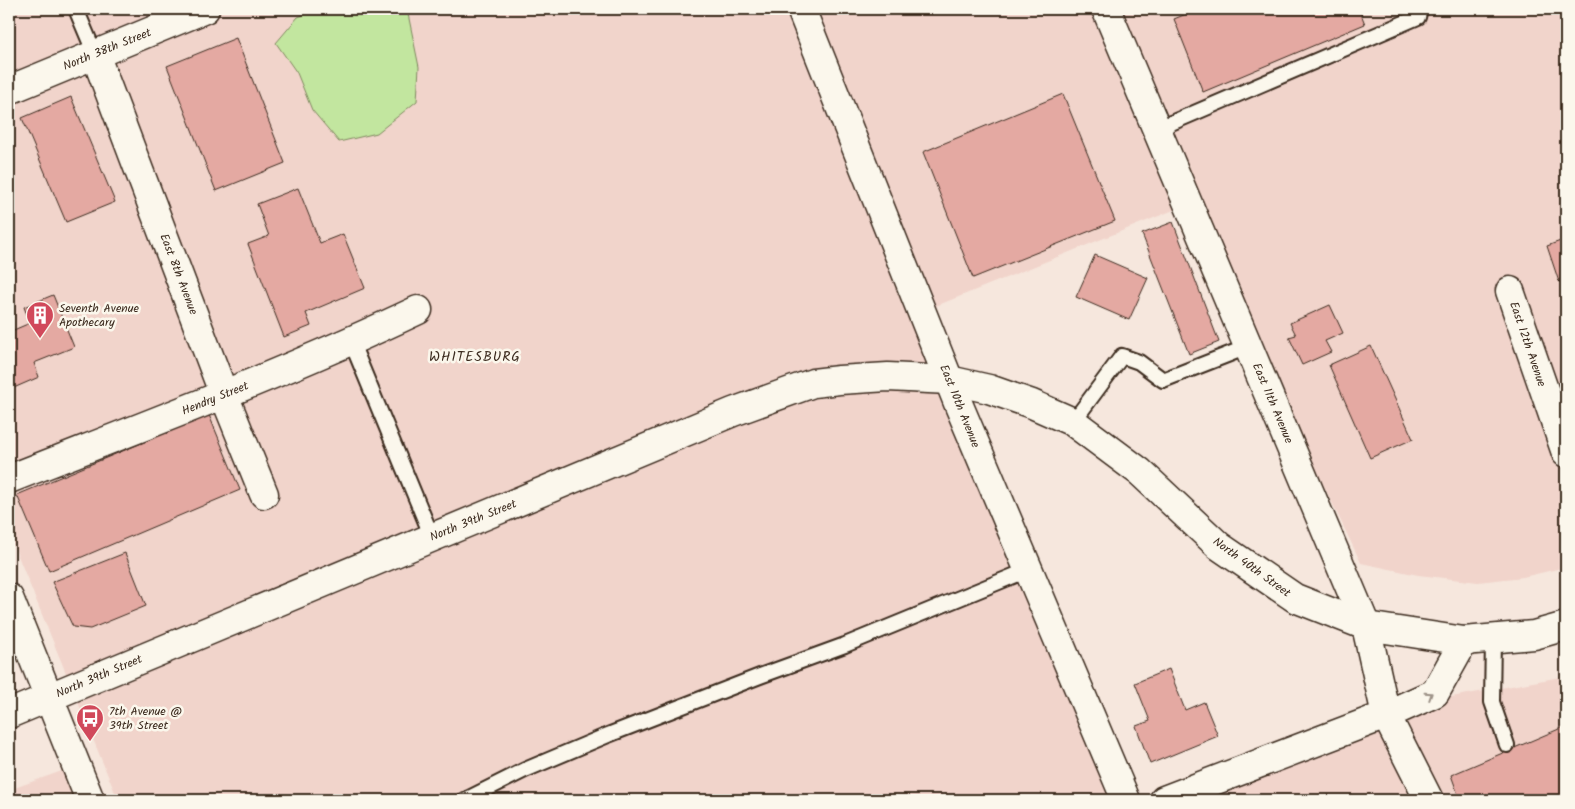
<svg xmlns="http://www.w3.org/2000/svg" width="1575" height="809" viewBox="0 0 1575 809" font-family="Kalam,sans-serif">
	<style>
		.built { fill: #f1d4cb }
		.green { fill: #c2e69f; stroke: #7e885e }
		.building { fill: #e4a9a2; stroke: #3b2a1e }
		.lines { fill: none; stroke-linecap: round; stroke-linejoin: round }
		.service-casing { stroke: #3b2a1e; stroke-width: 18 }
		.minor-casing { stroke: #3b2a1e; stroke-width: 31 }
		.tertiary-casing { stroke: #3b2a1e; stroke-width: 31 }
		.secondary-casing { stroke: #3b2a1e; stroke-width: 31 }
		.service { stroke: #fbf7ec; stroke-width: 14 }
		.minor { stroke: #fbf7ec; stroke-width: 28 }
		.tertiary { stroke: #fbf7ec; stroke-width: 28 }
		.secondary { stroke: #fbf7ec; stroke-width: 28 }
		.oneway { stroke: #9b9085 }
		.labels { text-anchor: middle; stroke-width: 5; stroke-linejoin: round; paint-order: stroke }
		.street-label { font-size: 12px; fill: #3b2a1e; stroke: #fbf7ec }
		.poi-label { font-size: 12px; fill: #3b2a1e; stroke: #fbf7ec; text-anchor: start }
		.neighbourhood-label { font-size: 14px; letter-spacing: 1px; fill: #3b2a1e; stroke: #fbf7ec }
	</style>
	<rect width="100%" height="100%" fill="#f6e7dd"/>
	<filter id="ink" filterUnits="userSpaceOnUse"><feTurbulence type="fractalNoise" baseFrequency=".02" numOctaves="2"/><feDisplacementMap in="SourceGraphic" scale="10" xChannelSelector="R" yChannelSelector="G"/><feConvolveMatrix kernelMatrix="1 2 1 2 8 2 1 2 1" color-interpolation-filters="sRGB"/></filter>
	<g filter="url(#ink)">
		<path class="built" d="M9,9H796L1121,800H118L9,534Z
			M806,9H1566V567L1523,577L1478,582L1418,575L1361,563L1264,361L1196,201L926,310Z
			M1566,676V800H1170L1375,711Z
			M73,767L87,800H9V790Z"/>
		<path class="green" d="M319,9H407L419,67L417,101L377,133L339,142L312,110L297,73L276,43L298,17Z"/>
		<path class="building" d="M1198,9H1359L1365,24L1203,92L1174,19Z
			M236,38L285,163L216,191L167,66Z
			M1063,94L1115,221L973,278L923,152Z
			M71,97L115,202L66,222L22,118Z
			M298,188L320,243L343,234L365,288L306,313L311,326L284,337L248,244L269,236L257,204Z
			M1173,222L1219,342L1189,354L1142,234Z
			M1566,239V279L1559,282L1547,246Z
			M1095,255L1148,278L1129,320L1076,297Z
			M53,295L74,347L34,363L39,377L9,390V332L30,323L24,307Z
			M1330,305L1343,333L1325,341L1331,352L1302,365L1289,337L1296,335L1290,323Z
			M1371,346L1413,439L1370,458L1329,365Z
			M209,415L240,490L49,571L17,495Z
			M125,553L146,606L90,629L73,627L52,582Z
			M1169,669L1185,710L1204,702L1218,736L1150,764L1136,726L1150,721L1135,683Z
			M1566,726V800H1460L1451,775Z"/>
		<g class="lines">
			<g class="service-casing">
				<path id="service" d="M76,9L95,54
					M1157,129L1418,17L1420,9
					M351,341L432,537
					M1073,422L1122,356L1139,362L1163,380L1250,346
					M1493,639L1492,702L1507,745
					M465,800L525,770L608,735L760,676L845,645L1028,570"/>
			</g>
			<g class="minor-casing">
				<path id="minor" d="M801,9L960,408L1126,800
					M1106,9L1366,626L1386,715L1429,800
					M95,54L224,395L264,494
					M9,90L205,9
					M1510,291L1566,453
					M9,479C146,425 285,373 418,310
					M1164,800L1386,715L1435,693L1464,641"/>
			</g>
			<g class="tertiary-casing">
				<path id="tertiary" d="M9,598L90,800"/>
			</g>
			<g class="secondary-casing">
				<path id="secondary" d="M9,714L733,412L813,383L839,380L888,377L949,380L989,389L1032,404L1073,422L1140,472L1219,546L1295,598L1366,626L1464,641L1534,635L1566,626"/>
			</g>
			<use href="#service" class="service"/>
			<use href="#minor" class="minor"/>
			<use href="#tertiary" class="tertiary"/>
			<use href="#secondary" class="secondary"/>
		</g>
		<defs><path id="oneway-chevron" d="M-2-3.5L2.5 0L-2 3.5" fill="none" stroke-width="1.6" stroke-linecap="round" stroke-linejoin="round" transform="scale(1.25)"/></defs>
		<use class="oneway" href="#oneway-chevron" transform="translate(1429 695) rotate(-33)"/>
	</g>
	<defs>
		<g id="building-pin" transform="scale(1.4375)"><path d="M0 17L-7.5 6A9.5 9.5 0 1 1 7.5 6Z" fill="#d1495b" stroke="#fbf7ec"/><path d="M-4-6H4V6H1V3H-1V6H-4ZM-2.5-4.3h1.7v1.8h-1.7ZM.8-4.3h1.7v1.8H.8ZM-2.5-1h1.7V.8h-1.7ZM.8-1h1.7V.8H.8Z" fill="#fff"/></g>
		<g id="bus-pin" transform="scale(1.4375)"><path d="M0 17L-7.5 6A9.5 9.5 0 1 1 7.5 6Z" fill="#d1495b" stroke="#fbf7ec"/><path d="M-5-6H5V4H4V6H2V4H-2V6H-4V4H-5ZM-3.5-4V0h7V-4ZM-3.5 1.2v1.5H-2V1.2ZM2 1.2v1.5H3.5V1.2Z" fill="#fff"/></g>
	</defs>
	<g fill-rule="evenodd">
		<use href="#building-pin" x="40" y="315"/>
		<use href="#bus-pin" x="90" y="718"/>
	</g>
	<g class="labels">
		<g class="street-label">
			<text transform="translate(107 49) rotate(-22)" y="4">North 38th Street</text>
			<text transform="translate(179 274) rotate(69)" y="4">East 8th Avenue</text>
			<text transform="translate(1528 344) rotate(71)" y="4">East 12th Avenue</text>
			<text transform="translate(215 398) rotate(-22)" y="4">Hendry Street</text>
			<text transform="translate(1273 403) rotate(67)" y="4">East 11th Avenue</text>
			<text transform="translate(960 406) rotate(68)" y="4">East 10th Avenue</text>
			<text transform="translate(473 520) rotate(-22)" y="4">North 39th Street</text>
			<text transform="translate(1252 567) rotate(36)" y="4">North 40th Street</text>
			<text transform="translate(99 676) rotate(-23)" y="4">North 39th Street</text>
		</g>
		<g class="poi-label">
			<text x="59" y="312">Seventh Avenue<tspan x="59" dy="14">Apothecary</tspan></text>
			<text x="109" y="715">7th Avenue @<tspan x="109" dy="14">39th Street</tspan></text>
		</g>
		<g class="neighbourhood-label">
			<text x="475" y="361">WHITESBURG</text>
		</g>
	</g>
	<rect width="1575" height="809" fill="none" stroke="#fbf7ec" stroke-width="30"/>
	<rect x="15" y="15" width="1545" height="779" fill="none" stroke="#3b2a1e" stroke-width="2" filter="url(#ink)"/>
</svg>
